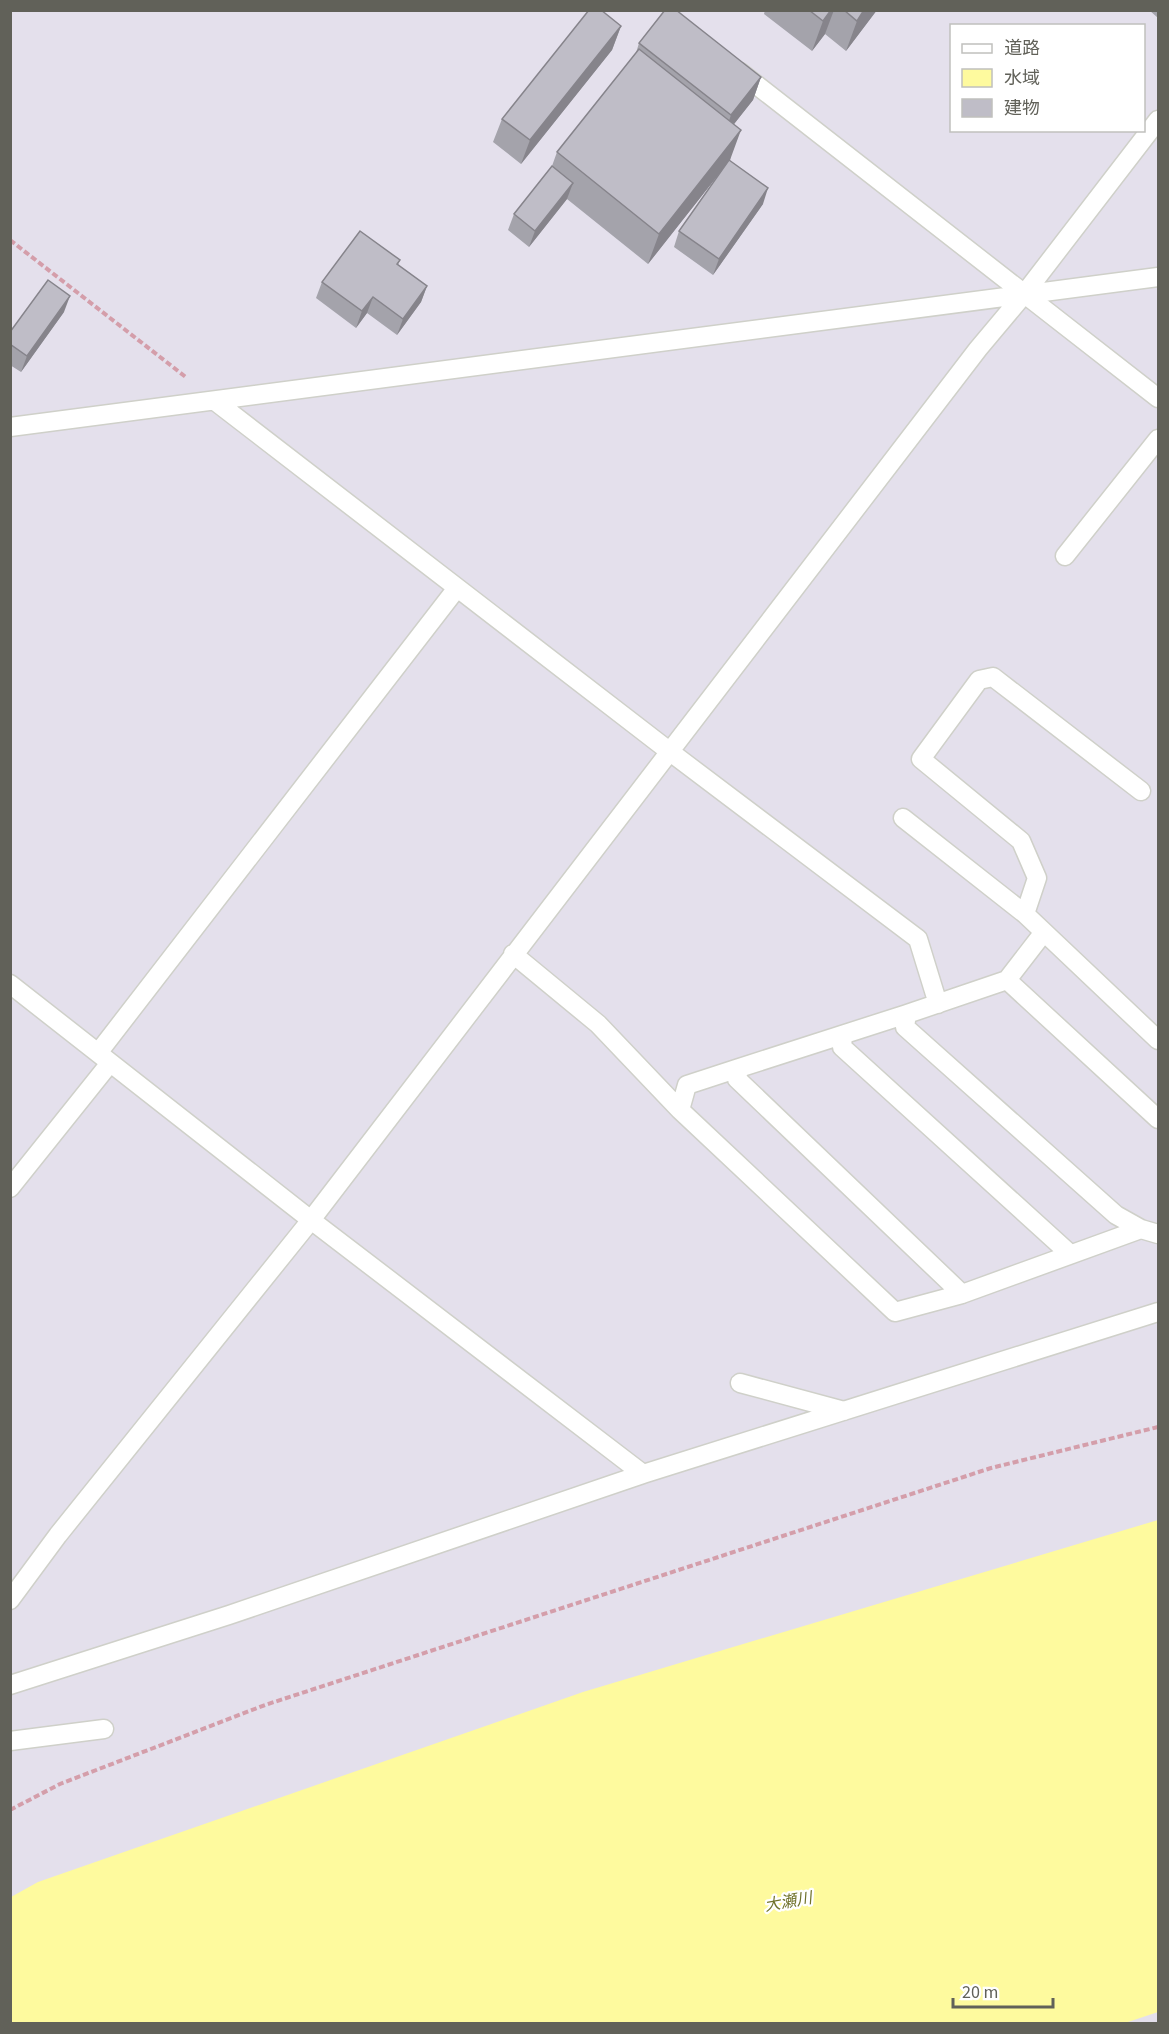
<svg xmlns="http://www.w3.org/2000/svg" width="1169" height="2034" viewBox="0 0 1169 2034" font-family="'Source Sans 3','Noto Sans JP',sans-serif">
	<style>
		.water { fill: #fefa9e }
		.lines { fill: none; stroke-linecap: round; stroke-linejoin: round }
		.minor-casing { stroke: #cfd0c9; stroke-width: 21 }
		.path { stroke: #d49eaa; stroke-width: 4; stroke-dasharray: 6 3; stroke-linecap: butt }
		.minor { stroke: #fff; stroke-width: 18 }
		.wall { fill: #a4a3ab }
		.shaded-wall { fill: #86848b }
		.building { fill: #bfbdc7; stroke: #86848b; stroke-width: 1.5 }
		.labels { text-anchor: middle; stroke-width: 4.5; stroke-linejoin: round; paint-order: stroke }
		.water-label { font-size: 16px; font-style: italic; fill: #70722b; stroke: #fff }
	</style>
	<rect width="100%" height="100%" fill="#e4e0ec"/>
	<path class="water" d="M1158,1520V2012L1122,2024L11,2023V1897L38,1882L583,1692Z"/>
	<g class="lines">
		<g class="minor-casing">
			<path id="minor" d="M740,72L1158,398
				M215,401L669,751L918,939L938,1004
				M10,427L1158,277
				M1065,556L1158,439
				M903,818L1025,914
				M1044,932L1025,914L1037,878L1021,841L921,759L979,680L993,677L1141,791
				M513,954L598,1024L680,1110
				M1007,980L1158,1119
				M10,984L311,1220L643,1474
				M907,1014L739,1068L737,1079L962,1294
				M843,1035L842,1047L1070,1254
				M1158,1040L1044,932L1007,980L907,1014L905,1027L1116,1215L1141,1229L1158,1234
				M98,1053L457,588
				M739,1068L687,1085L680,1110L895,1312L962,1294L1141,1229
				M10,1188L110,1063
				M740,1383L844,1411
				M10,1600L58,1535L311,1220L978,349L1025,293L1158,120
				M10,1685L229,1615L643,1474L1158,1312
				M10,1741L104,1729"/>
		</g>
		<path class="path" d="M10,240L187,378
			M10,1810L60,1784L265,1705L991,1468L1158,1427"/>
		<use href="#minor" class="minor"/>
	</g>
	<path class="wall" d="M765,10H877L846,51L825,34L812,51L764,14Z
		M1149,10H1158V18Z
		M621,26L612,50L521,164L493,142L502,119Z
		M639,43L761,77L753,100L734,124L730,161L763,204L713,275L674,247L679,231L722,170L648,264L567,199L529,247L508,230L514,214L552,166L557,152L636,53Z
		M400,260L398,265L427,286L421,302L397,335L367,313L356,328L316,298L322,282Z
		M64,312L21,372L10,365V332Z"/>
	<path class="shaded-wall" d="M831,10H834L825,34L812,51L823,21Z
		M864,10H877L846,51L857,21Z
		M621,26L612,50L521,164L530,140Z
		M761,77L753,100L723,138L731,115Z
		M741,130L730,160L648,264L659,234Z
		M573,183L567,199L529,247L535,231Z
		M768,188L763,204L713,275L719,259Z
		M427,286L421,302L397,335L403,319Z
		M70,296L64,312L21,372L27,356Z
		M373,297L367,313L356,328L362,311Z"/>
	<path class="building" d="M589,10H601L621,26L530,140L502,119Z
		M665,10H676L761,77L731,115L639,43Z
		M809,10H831L823,21Z
		M844,10H864L857,21Z
		M639,49L741,130L659,234L557,152Z
		M729,160L768,188L719,259L679,231Z
		M552,166L573,183L535,231L514,214Z
		M360,231L400,260L397,264L427,286L403,319L373,297L362,311L322,282Z
		M48,280L70,296L27,356L10,344V332Z"/>
	<g class="labels">
		<g class="water-label">
			<text transform="translate(788 1901) rotate(-10)" y="6">大瀬川</text>
		</g>
	</g>
	<rect width="1169" height="2034" fill="none" stroke="#616159" stroke-width="24"/>
	<rect x="950" y="24" width="195" height="108" fill="#ffffff" stroke="#c0c0bd" stroke-width="1.5"/>
	<rect x="962" y="44" width="30" height="9" fill="#ffffff" stroke="#c0c0bd" stroke-width="1.5"/>
	<text x="1004" y="54" font-size="18" fill="#616159">道路</text>
	<rect x="962" y="69" width="30" height="18" fill="#fefa9e" stroke="#c0c0bd" stroke-width="1.5"/>
	<text x="1004" y="84" font-size="18" fill="#616159">水域</text>
	<rect x="962" y="99" width="30" height="18" fill="#bfbdc7" stroke="#c0c0bd" stroke-width="1.5"/>
	<text x="1004" y="114" font-size="18" fill="#616159">建物</text>
	<path d="M953 1998v9h100v-9" fill="none" stroke="#616159" stroke-width="3"/>
	<text x="962" y="1998" font-size="18" fill="#616159" stroke="#ffffff" stroke-width="4.5" paint-order="stroke">20 m</text>
</svg>
